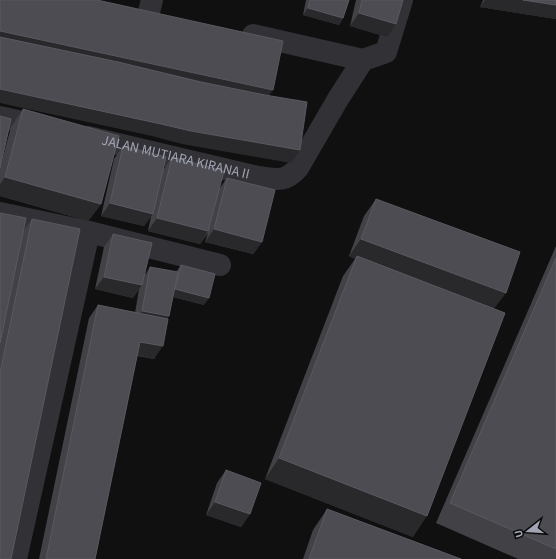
<svg xmlns="http://www.w3.org/2000/svg" width="556" height="559" font-family="'Source Sans 3',sans-serif">
	<rect width="100%" height="100%" fill="#101011"/>
	<g fill="none" stroke-linecap="round" stroke-linejoin="round">
		<g stroke="#313136" stroke-width="22">
			<path d="M149 12 152 0"/>
			<path d="M253 35 363 60"/>
			<path d="M363 60 386 52 402 0"/>
			<path d="M0 117 44 127"/>
			<path id="s1" d="M88 137 258 177C275 179 285 183 298 168L338 99 363 60"/>
			<path d="M0 213 89 232 220 265"/>
			<path d="M16 559 89 232"/>
		</g>
	</g>
	<g fill="#414146">
		<path d="M306 0H349L343 18 339 25 303 15Z"/>
		<path d="M356 0H403L387 37 350 26Z"/>
		<path d="M483 0H556V19L480 7Z"/>
		<path d="M23 109 101 204 88 221 0 196V168L11 127Z"/>
		<path d="M123 146 163 170 172 157 219 189 227 178 262 242 253 254 205 242 208 233 200 244 148 231 151 216 144 226 101 216 114 159Z"/>
		<path d="M376 199 494 309 413 537 265 479 343 276 355 259 349 256 364 216Z"/>
		<path d="M0 213 23 231 32 219 0 559Z"/>
		<path d="M113 234 145 275 150 267 176 272 181 265 204 305 173 297 169 316 167 319 154 359 137 356 95 559H39L89 318 98 305 135 313 139 289 133 298 95 289 104 247Z"/>
		<path d="M556 246V559H518L436 523Z"/>
		<path d="M226 470 250 514 241 527 206 515 217 483Z"/>
		<path d="M327 509 461 559H303L313 530Z"/>
	</g>
	<g fill="#29292c">
		<path d="M485 0H523L556 5V19L480 7Z"/>
		<path d="M308 8 343 18 339 25 303 15Z"/>
		<path d="M359 13 396 24 387 37 350 26Z"/>
		<path d="M0 31 273 90 264 103 0 45Z"/>
		<path d="M0 89 300 150 291 163 182 144 152 136 0 103Z"/>
		<path d="M5 177 101 204 88 221 0 196V184Z"/>
		<path d="M110 203 153 214 144 226 101 216Z"/>
		<path d="M157 218 208 231 200 244 148 231Z"/>
		<path d="M214 229 262 242 253 254 205 242Z"/>
		<path d="M361 239 506 293 493 310 357 256 355 259 349 256Z"/>
		<path d="M104 277 142 285 133 298 95 289Z"/>
		<path d="M175 289 209 298 204 305 170 296Z"/>
		<path d="M142 311 169 316 161 329 133 324Z"/>
		<path d="M140 342 163 346 154 359 131 354Z"/>
		<path d="M279 458 427 516 413 537 265 479Z"/>
		<path d="M215 502 250 514 241 527 206 515Z"/>
	</g>
	<g fill="#4c4c52" stroke="#595a61">
		<path d="M0 0H97L283 41 273 90 0 31Z"/>
		<path d="M310 0H349L343 18 308 8Z"/>
		<path d="M362 0H403L396 24 359 13Z"/>
		<path d="M523 0H556V5Z"/>
		<path d="M0 37 118 62 201 82 265 95 307 102 300 150 191 131 161 124 0 89Z"/>
		<path d="M23 109 119 136 101 204 5 177Z"/>
		<path d="M0 116 11 119 0 168Z"/>
		<path d="M123 146 166 157 153 214 110 203Z"/>
		<path d="M172 157 224 171 208 231 157 218Z"/>
		<path d="M227 178 275 190 262 242 214 229Z"/>
		<path d="M376 199 520 252 506 293 361 239Z"/>
		<path d="M0 213 26 218 0 343Z"/>
		<path d="M32 219 80 229 11 559H0V373Z"/>
		<path d="M113 234 152 243 142 285 104 277Z"/>
		<path d="M357 256 505 313 427 516 279 458Z"/>
		<path d="M556 258V549L450 503Z"/>
		<path d="M181 265 215 274 209 298 175 289Z"/>
		<path d="M150 267 178 272 169 316 142 311Z"/>
		<path d="M98 305 168 319 163 346 140 342 95 559H46Z"/>
		<path d="M226 470 261 483 250 514 215 502Z"/>
		<path d="M327 509 461 559H309Z"/>
	</g>
	<g text-anchor="middle" dominant-baseline="central" stroke-width="3.5" stroke-linejoin="round" paint-order="stroke">
		<g font-size="14" fill="#a1a4b2" stroke="#0b0b0c">
			<text stroke="none"><textPath href="#s1" startOffset="90">JALAN MUTIARA KIRANA II</textPath></text>
		</g>
	</g>
	<g transform="translate(528 531) rotate(253)" stroke="#0b0b0c" stroke-width="3" paint-order="stroke">
	<path d="M0-3L7 15L0 10L-7 15Z" fill="#a1a4b2"/>
	<text y="-6" font-size="11" font-weight="bold" text-anchor="middle" fill="#a1a4b2">U</text>
	</g>
</svg>
